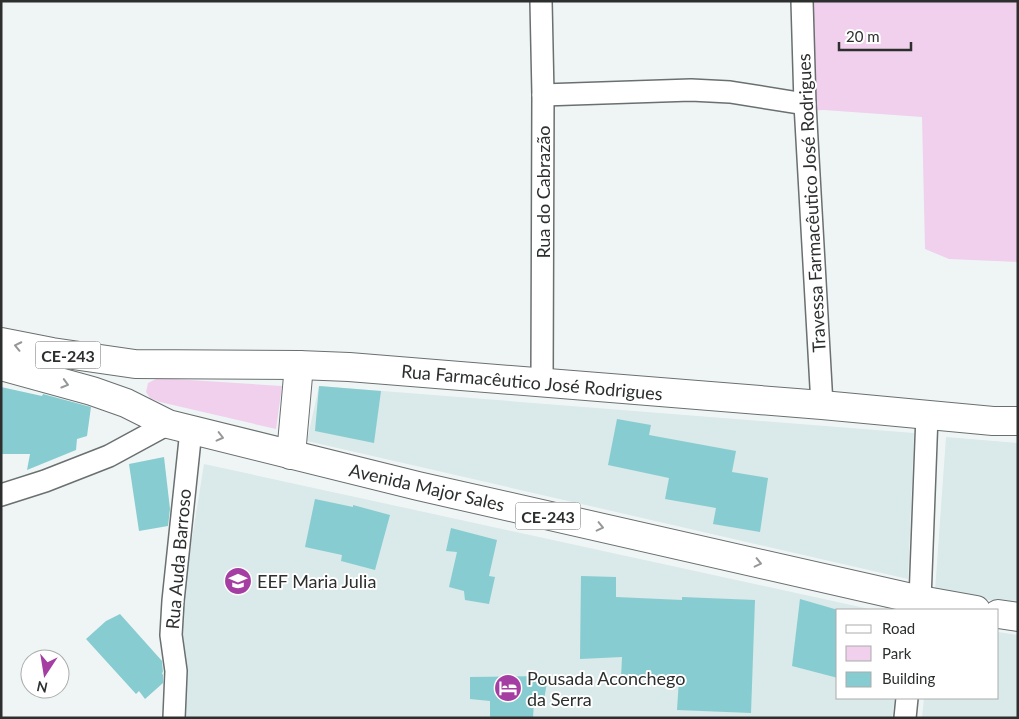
<svg xmlns="http://www.w3.org/2000/svg" width="1019" height="719" font-family="Lato,sans-serif">
	<rect width="100%" height="100%" fill="#eff5f5"/>
	<g fill="#dae9e9">
		<path d="M319 386 914 433 908 579 307 441Z"/>
		<path d="M946 437 1018 443V605L935 591Z"/>
		<path d="M204 464 874 610H838V698H895L892 718H178L175 644Z"/>
		<path d="M998 632 1018 635V718H922L924 698H998Z"/>
	</g>
	<g fill="#f0d0ed">
		<path d="M802 1H1018V262L949 259 925 249 922 117 824 110 805 111Z"/>
		<path d="M158 378 282 386 276 429 160 402 150 398 146 392 148 383Z"/>
	</g>
	<g fill="#87ccd0">
		<path d="M319 386 381 391 374 443 315 431Z"/>
		<path d="M1 387 42 396 43 394 91 407 87 436 77 439 76 450 27 470 30 454H1Z"/>
		<path d="M617 419 651 425 649 435 736 451 732 472 768 478 760 532 713 524 716 508 665 499 669 478 608 465Z"/>
		<path d="M164 457 170 509 168 526 139 531 129 464Z"/>
		<path d="M315 499 353 507V505L390 515 375 570 341 561 342 555 305 547Z"/>
		<path d="M451 528 497 540 489 576 495 577 489 604 465 600 464 591 449 587 457 552 446 551Z"/>
		<path d="M581 576 616 577V597L682 600V597L755 600 751 713 677 710 679 679 621 678 622 657 580 659Z"/>
		<path d="M800 599 838 610V678L792 666Z"/>
		<path d="M120 614 162 661 163 672 162 673 163 675V683L145 699 139 691 136 694 86 639 106 621Z"/>
		<path d="M548 676 544 700 534 701 533 718H490V701L470 699V677Z"/>
	</g>
	<g fill="none" stroke-linecap="round" stroke-linejoin="round">
		<g stroke="#6a6f6f" stroke-width="24">
			<g id="street">
				<path d="M541 1 543 95 542 382"/>
				<path d="M802 1 805 104 822 405"/>
				<path d="M543 95 691 90 730 92 805 104"/>
				<path d="M1 495 45 481 109 456 168 424"/>
				<path d="M918 610 920 600 927 415"/>
				<path d="M174 718 176 671 171 635 173 601 191 430"/>
				<path d="M905 718 907 698"/>
			</g>
		</g>
		<g stroke="#6a6f6f" stroke-width="30">
			<g id="primary">
				<path d="M1 342 52 352 135 364 299 365 349 367 822 405 993 421H1018"/>
				<path d="M1 366 92 391 126 403 168 424 418 486 920 600 976 610"/>
				<path d="M291 455 299 365"/>
				<path d="M998 614 1018 617"/>
			</g>
		</g>
		<use href="#street" stroke="#fff" stroke-width="21"/>
		<use href="#primary" stroke="#fff" stroke-width="28"/>
	</g>
	<defs><path id="oneway-chevron" d="M-2-3.5L2.5 0L-2 3.5" fill="none" stroke-width="1.6" stroke-linecap="round" stroke-linejoin="round" transform="scale(1.25)"/></defs>
	<g stroke="#969797">
		<use href="#oneway-chevron" transform="translate(18 346) rotate(-168)"/>
		<use href="#oneway-chevron" transform="translate(65 384) rotate(16)"/>
		<use href="#oneway-chevron" transform="translate(220 437) rotate(14)"/>
		<use href="#oneway-chevron" transform="translate(600 527) rotate(13)"/>
		<use href="#oneway-chevron" transform="translate(758 563) rotate(13)"/>
	</g>
	<defs>
		<g id="school-disc" transform="scale(1.4375)"><circle r="9.5" fill="#a53ea2" stroke="#fff"/><path d="M0-5L7-2L0 1L-7-2ZM-4 1L0 2.5L4 1V4Q0 6-4 4Z" fill="#fff"/></g>
		<g id="hotel-disc" transform="scale(1.4375)"><circle r="9.5" fill="#a53ea2" stroke="#fff"/><path d="M-6-4.5h1.5V1H6V5H4.5V3h-9V5H-6ZM-4 0a1.8 1.8 0 1 1 3.6 0ZM.5 0V-2.5h3Q6-2.5 6 0Z" fill="#fff"/></g>
	</defs>
	<g fill-rule="evenodd">
		<use href="#school-disc" x="238" y="581"/>
		<use href="#hotel-disc" x="508" y="688"/>
	</g>
	<g text-anchor="middle" dominant-baseline="central" stroke-width="4" stroke-linejoin="round" paint-order="stroke">
		<g fill="#fff" stroke="#6c6d6d" stroke-width="1">
			<rect x="35.5" y="341.5" width="65" height="27" rx="4"/>
			<rect x="515.5" y="502.5" width="65" height="27" rx="4"/>
		</g>
		<g font-size="16" font-weight="bold" fill="#2d2f2f">
			<text x="68" y="355">CE-243</text>
			<text x="548" y="516">CE-243</text>
		</g>
		<g font-size="18" fill="#2d2f2f" stroke="#fff">
			<text transform="translate(543 192) rotate(-90)">Rua do Cabrazão</text>
			<text transform="translate(811 203) rotate(-93)">Travessa Farmacêutico José Rodrigues</text>
			<text transform="translate(532 382) rotate(5)">Rua Farmacêutico José Rodrigues</text>
			<text transform="translate(427 487) rotate(13)">Avenida Major Sales</text>
			<text transform="translate(178 559) rotate(-85)">Rua Auda Barroso</text>
		</g>
		<g font-size="18" fill="#2d2f2f" stroke="#fff" text-anchor="start">
			<text x="257" y="581">EEF Maria Julia</text>
			<text x="527" y="678">Pousada Aconchego<tspan x="527" dy="21">da Serra</tspan></text>
		</g>
	</g>
	<rect width="1019" height="719" fill="none" stroke="#2d2f2f" stroke-width="5"/>
	<rect x="836" y="609" width="162" height="90" fill="#ffffff" stroke="#abacac"/>
	<rect x="846" y="625" width="25" height="8" fill="#ffffff" stroke="#abacac"/>
	<text x="882" y="634" font-size="15" fill="#2d2f2f">Road</text>
	<rect x="846" y="646" width="25" height="15" fill="#f0d0ed" stroke="#abacac"/>
	<text x="882" y="659" font-size="15" fill="#2d2f2f">Park</text>
	<rect x="846" y="672" width="25" height="15" fill="#87ccd0" stroke="#abacac"/>
	<text x="882" y="684" font-size="15" fill="#2d2f2f">Building</text>
	<g transform="translate(45 674) rotate(192)"><circle r="24" fill="#ffffff" stroke="#abacac"/>
	<path d="M0-4L9 19L0 12L-9 19Z" fill="#a53ea2"/>
	<text y="-8" font-size="14" font-weight="bold" text-anchor="middle" fill="#2d2f2f">N</text>
	</g>
	<path d="M839 42v8h72v-8" fill="none" stroke="#2d2f2f" stroke-width="2.5"/>
	<text x="846" y="42" font-size="15" fill="#2d2f2f" stroke="#ffffff" stroke-width="4" paint-order="stroke">20 m</text>
</svg>
